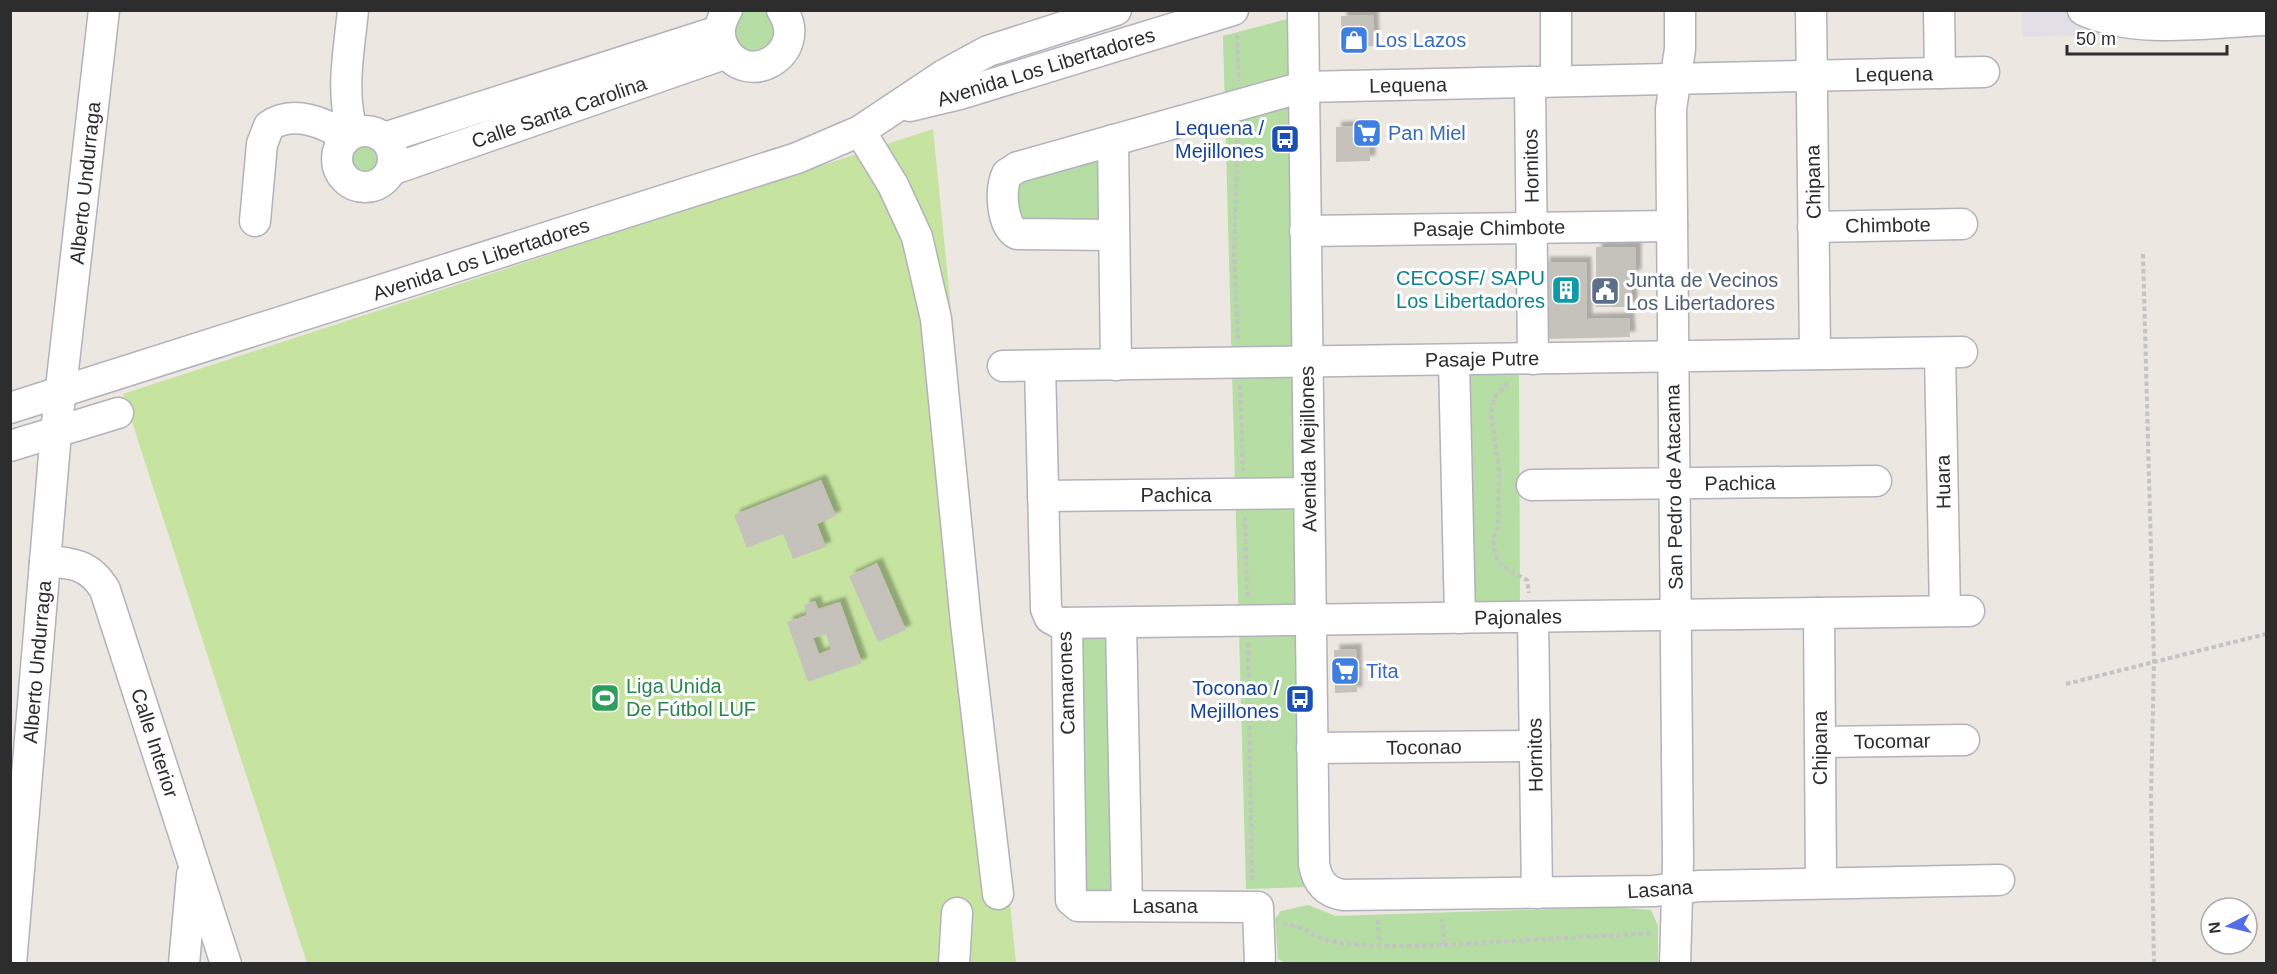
<svg xmlns="http://www.w3.org/2000/svg" width="2277" height="974" font-family="Arial,sans-serif">
	<defs>
		<filter id="shadow"><feDropShadow dx="5.5" dy="-5.5" stdDeviation="1.5" flood-color="#0004"/></filter>
	</defs>
	<rect width="100%" height="100%" fill="#ece7e1"/>
	<path fill="#e2e0e6" d="M2022 11H2266V31L2023 37Z"/>
	<g fill="#b6dda3">
		<path d="M736 11H774L783 30 754 60 726 29Z"/>
		<path d="M1291 18 1308 887 1246 889 1223 36Z"/>
		<circle cx="365" cy="160" r="19"/>
		<path d="M1101 157 1104 222 1017 226 1015 181Z"/>
		<path d="M1519 366 1520 607 1472 608 1462 374Z"/>
		<path d="M1078 629 1110 635 1114 896 1083 894Z"/>
		<path d="M1308 905 1336 916 1613 907 1651 910 1658 926V963L1288 964 1278 959 1275 919 1281 911Z"/>
	</g>
	<path fill="#c6e3a0" d="M933 129 1016 963H307L123 394Z"/>
	<g fill="#c5c2bc" fill-rule="evenodd" filter="url(#shadow)">
		<path d="M1373 15 1374 46 1342 47 1341 16Z"/>
		<path d="M1369 126 1370 161 1336 162V127Z"/>
		<path d="M1596 247H1636V275H1632V307H1596Z"/>
		<path d="M1544 262H1586L1587 319 1629 318 1630 337 1546 339Z"/>
		<path d="M821 480 836 516 817 524 826 547 793 559 783 534 747 548 734 515Z"/>
		<path d="M877 563 906 630 878 642 849 576Z"/>
		<path d="M815 601 818 609 840 602 862 663 808 682 787 622 807 615 804 605ZM826 634 831 649 819 654 813 638Z"/>
		<path d="M1356 649 1357 692 1335 693 1334 650Z"/>
	</g>
	<g fill="none" stroke-linecap="round" stroke-linejoin="round">
		<g stroke="#b1b2bb" stroke-width="33">
			<g id="minor">
				<path d="M353 10C349 51 340 94 353 133"/>
				<path d="M727 10C720 22 717 33 723 46 745 92 811 53 782 10"/>
				<path d="M1303 10 1314 864C1317 882 1326 892 1343 895L1653 891 1700 886 1999 880"/>
				<path d="M1556 10V81"/>
				<path d="M1811 10 1815 354"/>
				<path d="M1939 10 1940 73"/>
				<path d="M2083 10C2139 35 2207 22 2266 20"/>
				<path d="M1530 82 1533 359"/>
				<path d="M910 106 960 94 1233 10"/>
				<circle cx="365" cy="159" r="28"/>
				<path d="M860 131 893 185 917 237 936 319 966 623 998 894"/>
				<path d="M384 138 719 31"/>
				<path d="M1113 140 1116 365"/>
				<path d="M391 170 727 53"/>
				<path d="M255 221 262 144 269 126C293 109 326 123 346 137"/>
				<path d="M1813 227 1962 224"/>
				<path d="M1305 231 1672 226"/>
				<path d="M1114 235 1017 234C1001 225 1000 189 1007 174L1018 167 1303 87 1984 72"/>
				<path d="M1940 353 1945 611"/>
				<path d="M1454 360 1460 618"/>
				<path d="M1003 366 1962 352"/>
				<path d="M1040 366 1046 609 1050 618 1059 623 1969 611"/>
				<path d="M10 408 797 158 860 131 944 75 988 51 1116 10"/>
				<path d="M10 446 118 413"/>
				<path d="M1532 485 1876 481"/>
				<path d="M1043 496 1309 493"/>
				<path d="M45 561C72 563 90 564 105 590L226 964"/>
				<path d="M1819 613 1821 883"/>
				<path d="M1533 617 1537 893"/>
				<path d="M1067 623 1071 900 1078 906 1258 907 1260 964"/>
				<path d="M1121 623 1127 906"/>
				<path d="M1820 742 1964 740"/>
				<path d="M1312 748 1535 746"/>
				<path d="M11 964 56 432 104 10"/>
				<path d="M184 964 192 875"/>
				<path d="M954 964 957 913"/>
				<path d="M1675 964 1678 862 1671 109 1680 49V10"/>
			</g>
		</g>
		<g stroke="#c4c4c4" stroke-width="4" stroke-dasharray="4.5 3" stroke-linecap="butt">
			<path d="M1237 35 1239 81"/>
			<path d="M2143 254 2154 662 2151 797 2154 964"/>
			<path d="M1238 339 1234 252 1238 130"/>
			<path d="M1508 383 1494 398 1491 412 1499 469 1498 525 1493 543 1497 559 1502 566 1527 580 1529 593"/>
			<path d="M1240 385 1243 471"/>
			<path d="M1245 517 1247 597"/>
			<path d="M1248 643 1252 882"/>
			<path d="M2066 684 2266 634"/>
			<path d="M1378 920 1379 946"/>
			<path d="M1283 924C1307 926 1313 938 1331 941 1368 948 1406 946 1444 945L1442 919"/>
			<path d="M1444 945 1653 933"/>
		</g>
		<use href="#minor" stroke="#fff" stroke-width="30"/>
	</g>
	<defs>
		<g id="shop-square" transform="scale(1.5)"><rect x="-9" y="-9" width="18" height="18" rx="4" fill="#3f7fe0" stroke="#fff"/><path d="M-5-2.5h2.3a2.7 3.5 0 0 1 5.4 0H5L5.5 6h-11ZM-1.5-2.5h3a1.5 2.3 0 0 0-3 0Z" fill="#fff"/></g>
		<g id="supermarket-square" transform="scale(1.5)"><rect x="-9" y="-9" width="18" height="18" rx="4" fill="#3f7fe0" stroke="#fff"/><path d="M-6-5.5h2.5l.6 2H6L4.5 2H-2.5L-4.4-4H-6ZM-1.5 3.2a1.3 1.3 0 1 0 .1 0ZM3 3.2a1.3 1.3 0 1 0 .1 0Z" fill="#fff"/></g>
		<g id="bus-square" transform="scale(1.5)"><rect x="-9" y="-9" width="18" height="18" rx="4" fill="#1a4fb4" stroke="#fff"/><path d="M-5-6H5V4H4V6H2V4H-2V6H-4V4H-5ZM-3.5-4V0h7V-4ZM-3.5 1.2v1.5H-2V1.2ZM2 1.2v1.5H3.5V1.2Z" fill="#fff"/></g>
		<g id="building-square" transform="scale(1.5)"><rect x="-9" y="-9" width="18" height="18" rx="4" fill="#0f9aa8" stroke="#fff"/><path d="M-4-6H4V6H1V3H-1V6H-4ZM-2.5-4.3h1.7v1.8h-1.7ZM.8-4.3h1.7v1.8H.8ZM-2.5-1h1.7V.8h-1.7ZM.8-1h1.7V.8H.8Z" fill="#fff"/></g>
		<g id="civic-square" transform="scale(1.5)"><rect x="-9" y="-9" width="18" height="18" rx="4" fill="#5c6f8a" stroke="#fff"/><path d="M-.6-6.5H3V-4.5H.6V-3L4-1V1h2V6H-6V1h2V-1L-.6-3ZM-1.2 2.5V6h2.4V2.5Z" fill="#fff"/></g>
		<g id="stadium-square" transform="scale(1.5)"><rect x="-9" y="-9" width="18" height="18" rx="4" fill="#2e9e5b" stroke="#fff"/><path d="M0-5a6.5 5 0 1 0 0 10a6.5 5 0 1 0 0-10ZM-3.5-1.8h7v3.6h-7Z" fill="#fff"/></g>
	</defs>
	<g fill-rule="evenodd">
		<use href="#shop-square" x="1354" y="40"/>
		<use href="#supermarket-square" x="1367" y="133"/>
		<use href="#bus-square" x="1285" y="139"/>
		<use href="#building-square" x="1566" y="290"/>
		<use href="#civic-square" x="1605" y="291"/>
		<use href="#supermarket-square" x="1345" y="671"/>
		<use href="#stadium-square" x="605" y="698"/>
		<use href="#bus-square" x="1300" y="699"/>
	</g>
	<g text-anchor="middle" dominant-baseline="central" stroke-width="6" stroke-linejoin="round" paint-order="stroke">
		<g font-size="20" fill="#366cbe" stroke="#fff" text-anchor="start">
			<text x="1375" y="40">Los Lazos</text>
			<text x="1388" y="133">Pan Miel</text>
			<text x="1366" y="671">Tita</text>
		</g>
		<g font-size="20" fill="#2d2d2d" stroke="#fff">
			<text transform="translate(1046 67) rotate(-17)">Avenida Los Libertadores</text>
			<text transform="translate(1894 74) rotate(-1)">Lequena</text>
			<text transform="translate(1408 85) rotate(-1)">Lequena</text>
			<text transform="translate(559 112) rotate(-19)">Calle Santa Carolina</text>
			<text transform="translate(1531 166) rotate(-91)">Hornitos</text>
			<text transform="translate(1813 182) rotate(-91)">Chipana</text>
			<text transform="translate(85 183) rotate(-84)">Alberto Undurraga</text>
			<text transform="translate(1888 225) rotate(-1)">Chimbote</text>
			<text transform="translate(1489 228) rotate(-1)">Pasaje Chimbote</text>
			<text transform="translate(481 259) rotate(-18)">Avenida Los Libertadores</text>
			<text transform="translate(1482 359) rotate(-1)">Pasaje Putre</text>
			<text transform="translate(1308 449) rotate(-91)">Avenida Mejillones</text>
			<text transform="translate(1943 482) rotate(-91)">Huara</text>
			<text transform="translate(1740 483) rotate(-1)">Pachica</text>
			<text transform="translate(1674 487) rotate(-91)">San Pedro de Atacama</text>
			<text x="1176" y="495">Pachica</text>
			<text transform="translate(1518 617) rotate(-1)">Pajonales</text>
			<text transform="translate(37 662) rotate(-85)">Alberto Undurraga</text>
			<text transform="translate(1066 683) rotate(-92)">Camarones</text>
			<text transform="translate(1892 741) rotate(-1)">Tocomar</text>
			<text transform="translate(155 743) rotate(72)">Calle Interior</text>
			<text transform="translate(1424 747) rotate(-1)">Toconao</text>
			<text transform="translate(1820 748) rotate(-90)">Chipana</text>
			<text transform="translate(1535 755) rotate(-91)">Hornitos</text>
			<text transform="translate(1660 889) rotate(-4)">Lasana</text>
			<text x="1165" y="906">Lasana</text>
		</g>
		<g font-size="20" fill="#164399" stroke="#fff" text-anchor="end">
			<text x="1264" y="128">Lequena /<tspan x="1264" dy="23">Mejillones</tspan></text>
			<text x="1279" y="688">Toconao /<tspan x="1279" dy="23">Mejillones</tspan></text>
		</g>
		<g font-size="20" fill="#0d838f" stroke="#fff" text-anchor="end">
			<text x="1545" y="278">CECOSF/ SAPU<tspan x="1545" dy="23">Los Libertadores</tspan></text>
		</g>
		<g font-size="20" fill="#4e5e75" stroke="#fff" text-anchor="start">
			<text x="1626" y="280">Junta de Vecinos<tspan x="1626" dy="23">Los Libertadores</tspan></text>
		</g>
		<g font-size="20" fill="#27864d" stroke="#fff" text-anchor="start">
			<text x="626" y="686">Liga Unida<tspan x="626" dy="23">De Fútbol LUF</tspan></text>
		</g>
	</g>
	<rect width="2277" height="974" fill="none" stroke="#2d2d2d" stroke-width="24"/>
	<g transform="translate(2229 926) rotate(263)"><circle r="28" fill="#ffffff" stroke="#ababab" stroke-width="1.5"/>
	<path d="M0-4.5L10 22L0 15L-10 22Z" fill="#536de7"/>
	<text y="-9" font-size="16" font-weight="bold" text-anchor="middle" fill="#2d2d2d">N</text>
	</g>
	<path d="M2067 45v9h160v-9" fill="none" stroke="#2d2d2d" stroke-width="3"/>
	<text x="2076" y="45" font-size="18" fill="#2d2d2d" stroke="#ffffff" stroke-width="4.5" paint-order="stroke">50 m</text>
</svg>
